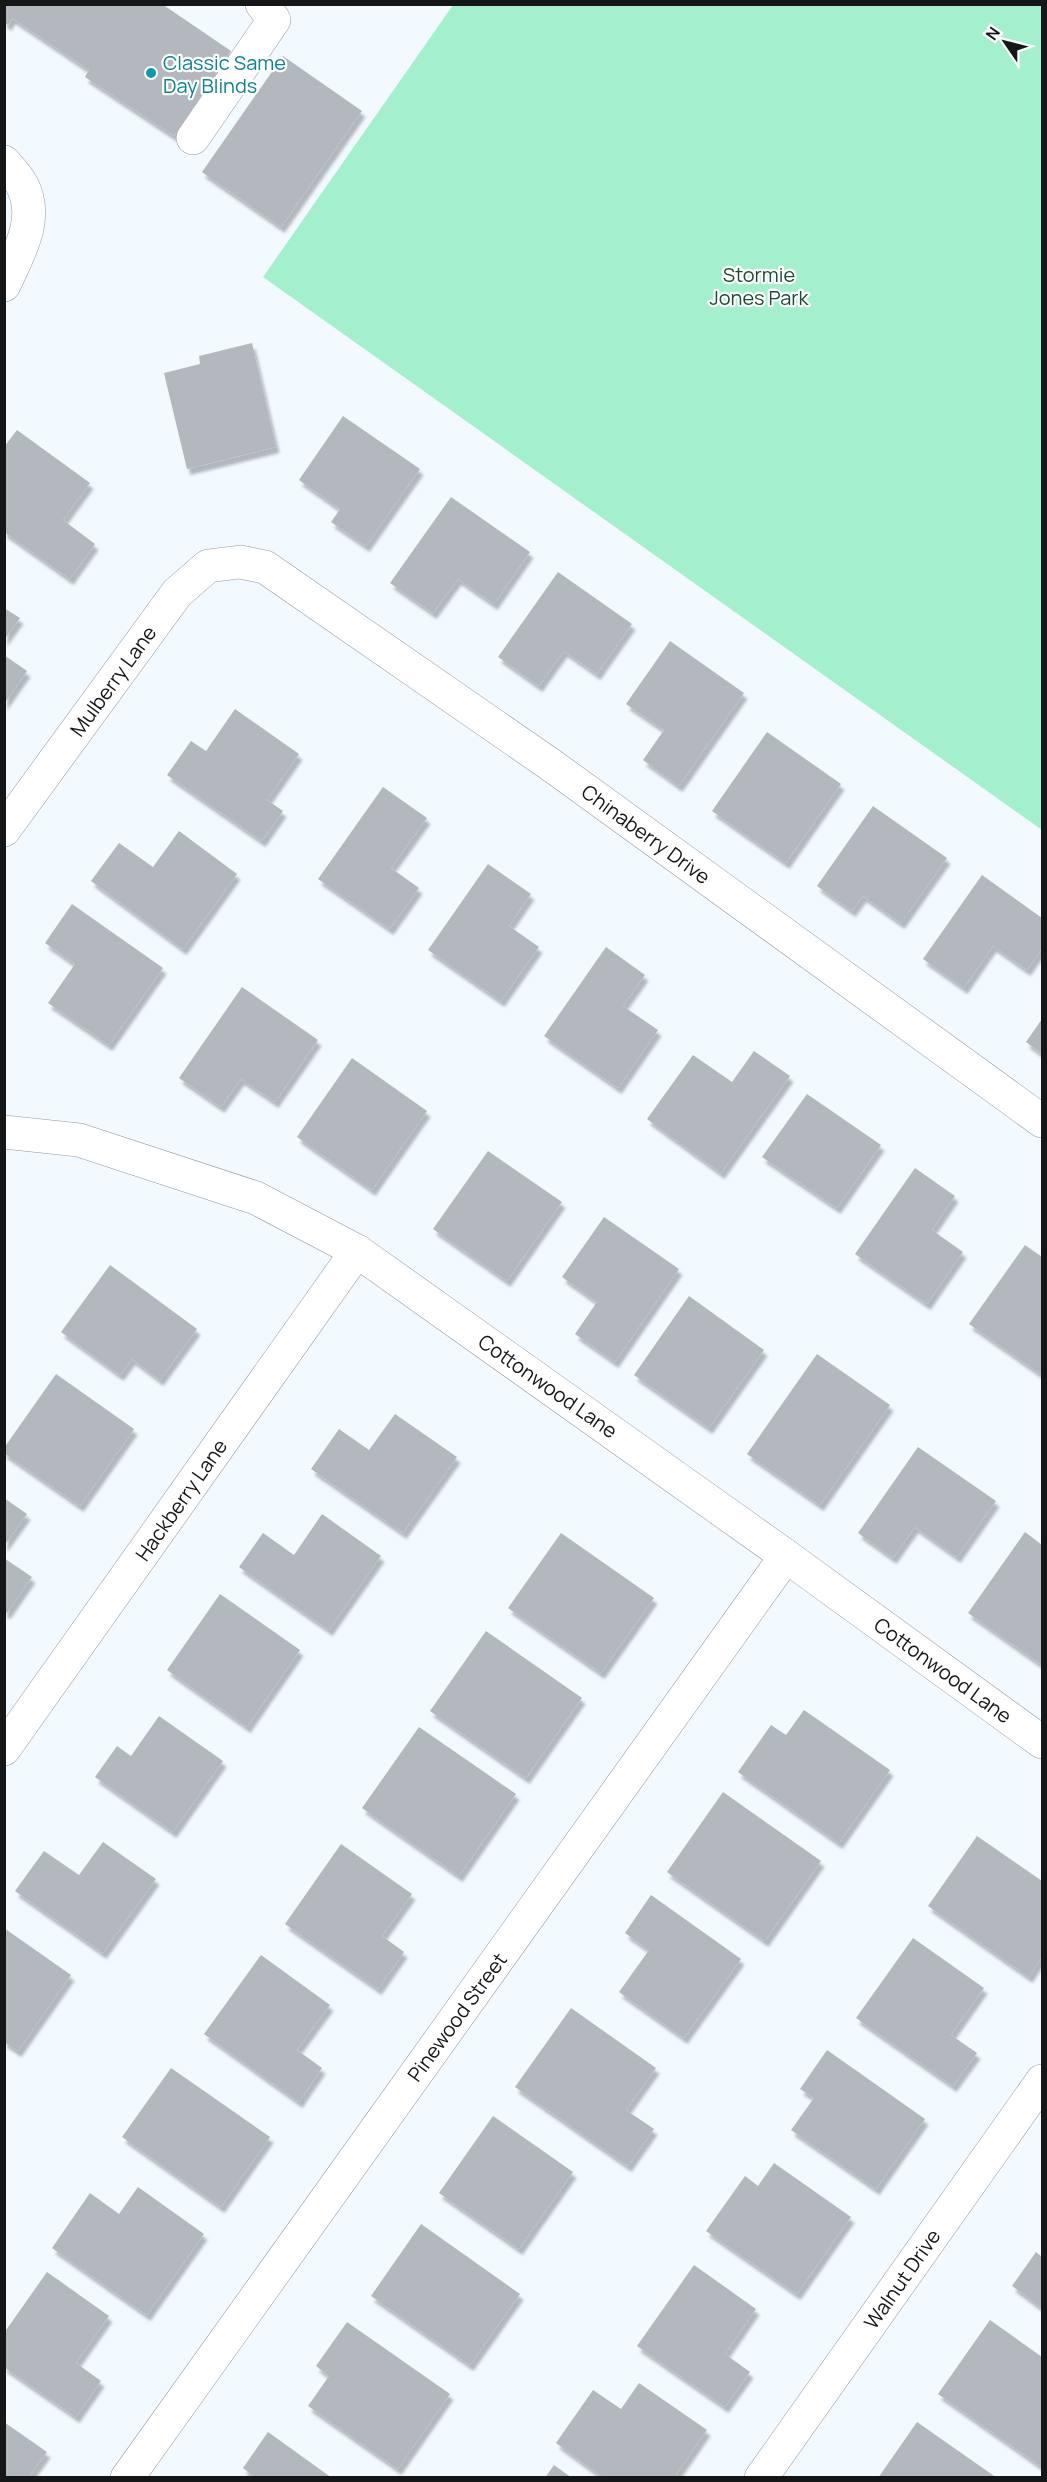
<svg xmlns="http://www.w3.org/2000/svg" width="1047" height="2482" font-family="Manrope,sans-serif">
	<defs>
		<filter id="shadow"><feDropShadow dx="3.5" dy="6" stdDeviation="1.5" flood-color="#0004"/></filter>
	</defs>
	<rect width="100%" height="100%" fill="#f2f9ff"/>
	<path fill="#a5f0cc" d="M453 5H1042V830L263 277Z"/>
	<g fill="#b2b8be" filter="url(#shadow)">
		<path d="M4 4H162L231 51 174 136 85 77 89 70 12 18 8 25 4 22Z"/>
		<path d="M283 56 362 111 281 227 202 172Z"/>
		<path d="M252 343 276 447 187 469 164 373 200 364 199 356Z"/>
		<path d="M343 416 420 469 366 546 331 522 340 509 299 480Z"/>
		<path d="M17 430 90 483 63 520 95 544 70 579 4 532V447Z"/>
		<path d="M451 497 530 552 494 604 458 579 433 613 390 583Z"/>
		<path d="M558 572 632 624 597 674 564 651 539 686 498 657Z"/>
		<path d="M4 608 20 618 4 640Z"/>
		<path d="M670 641 744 693 679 786 643 760 664 730 626 704Z"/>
		<path d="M4 655 27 671 4 704Z"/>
		<path d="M235 709 299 754 267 800 283 811 262 841 167 775 191 741 206 751Z"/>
		<path d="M767 732 841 784 786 863 712 811Z"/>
		<path d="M383 787 427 818 391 868 419 888 390 929 318 879Z"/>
		<path d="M873 806 947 858 901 923 863 896 852 911 817 886Z"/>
		<path d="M179 831 237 874 183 949 91 881 119 843 153 867Z"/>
		<path d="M488 864 531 894 509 926 539 947 501 1001 428 950Z"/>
		<path d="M982 875 1042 918V949L1027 970 993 946 964 988 923 959Z"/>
		<path d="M72 904 163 968 109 1045 48 1003 75 964 45 943Z"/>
		<path d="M606 947 645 975 623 1006 658 1030 618 1088 544 1036Z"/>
		<path d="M242 987 318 1040 275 1102 241 1079 221 1107 179 1078Z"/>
		<path d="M1042 1019V1054L1026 1042Z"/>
		<path d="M754 1051 790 1076 721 1173 647 1119 693 1055 732 1082Z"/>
		<path d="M352 1058 427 1111 372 1190 297 1137Z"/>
		<path d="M807 1094 881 1145 837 1208 762 1157Z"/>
		<path d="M488 1151 562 1202 507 1281 433 1229Z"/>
		<path d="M915 1168 955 1196 932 1230 963 1252 927 1304 855 1254Z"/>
		<path d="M604 1217 679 1269 615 1362 575 1334 597 1302 562 1277Z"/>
		<path d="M1025 1245 1042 1257V1375L969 1324Z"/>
		<path d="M110 1265 197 1329 160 1380 132 1359 120 1375 61 1332Z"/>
		<path d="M689 1296 764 1350 709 1428 634 1375Z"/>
		<path d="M817 1354 890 1405 820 1505 747 1454Z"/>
		<path d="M56 1374 134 1429 80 1506 4 1453V1448Z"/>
		<path d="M395 1414 457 1457 403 1533 311 1469 339 1429 369 1450Z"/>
		<path d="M918 1447 996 1501 957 1557 915 1527 893 1558 858 1533Z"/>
		<path d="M4 1498 27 1514 4 1546Z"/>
		<path d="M322 1514 381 1556 329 1630 239 1567 263 1533 294 1555Z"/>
		<path d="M1025 1532 1042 1545V1665L968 1613Z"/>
		<path d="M561 1533 654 1598 601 1673 508 1608Z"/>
		<path d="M4 1558 32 1577 7 1613 4 1612Z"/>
		<path d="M220 1594 300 1650 247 1727 167 1670Z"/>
		<path d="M486 1631 582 1698 526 1778 430 1711Z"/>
		<path d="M804 1710 890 1770 839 1843 738 1772 771 1725 786 1735Z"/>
		<path d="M159 1716 223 1761 173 1832 95 1777 117 1746 131 1756Z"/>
		<path d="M419 1727 516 1794 459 1876 362 1808Z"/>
		<path d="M723 1792 821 1861 765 1941 667 1872Z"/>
		<path d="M977 1836 1042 1881V1957L1029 1977 928 1906Z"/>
		<path d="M103 1842 156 1879 103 1953 15 1891 44 1851 79 1875Z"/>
		<path d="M341 1844 412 1894 382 1936 404 1952 378 1989 285 1924Z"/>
		<path d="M651 1895 741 1959 684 2038 619 1992 649 1950 625 1933Z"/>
		<path d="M4 1928 71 1975 18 2051 4 2042Z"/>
		<path d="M913 1938 984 1988 951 2035 977 2053 953 2086 856 2018Z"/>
		<path d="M261 1955 330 2005 297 2050 322 2068 299 2102 204 2034Z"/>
		<path d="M571 2008 656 2068 626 2110 654 2129 628 2166 515 2087Z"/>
		<path d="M827 2050 925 2119 876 2189 791 2130 814 2098 800 2089Z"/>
		<path d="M171 2068 270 2137 221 2207 122 2137Z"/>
		<path d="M493 2116 573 2172 519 2249 439 2193Z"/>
		<path d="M774 2163 851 2217 797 2294 706 2231 745 2176 758 2186Z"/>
		<path d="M138 2187 204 2234 147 2315 52 2248 90 2193 119 2214Z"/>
		<path d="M421 2224 520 2294 470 2365 371 2296Z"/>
		<path d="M1036 2252 1042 2257V2308L1012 2286Z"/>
		<path d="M694 2265 756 2309 725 2354 750 2372 725 2407 637 2346Z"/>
		<path d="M47 2272 109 2316 76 2363 101 2381 76 2417 4 2367V2333Z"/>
		<path d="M990 2320 1042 2357V2467L938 2394Z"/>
		<path d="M347 2322 450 2394 398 2469 308 2406 329 2376 316 2366Z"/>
		<path d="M639 2383 707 2430 674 2478H604L556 2443 593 2390 621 2409Z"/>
		<path d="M4 2422 47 2452 28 2478H4Z"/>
		<path d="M917 2422 997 2478H878Z"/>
		<path d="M268 2432 332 2478H256L243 2468Z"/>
		<path d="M554 2465 572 2478H545Z"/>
	</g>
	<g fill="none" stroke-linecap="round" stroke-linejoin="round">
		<g stroke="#92999e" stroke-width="34">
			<g id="minor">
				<path d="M193 138 274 20 262 4"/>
				<path d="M4 162C10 169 18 177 22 185 40 219 18 254 4 285"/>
				<path d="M4 830 177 593 208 566 240 562 265 567 551 765 1042 1121"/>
				<path d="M4 1132 79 1140 256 1198 357 1251 786 1556 1042 1742"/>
				<path d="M4 1749 357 1251"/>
				<path d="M127 2478 786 1556"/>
				<path d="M761 2478 1042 2081"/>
			</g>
		</g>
		<use href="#minor" stroke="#fff" stroke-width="33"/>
	</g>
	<circle fill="#0f9aa8" stroke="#fff" stroke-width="2" cx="151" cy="73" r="6"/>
	<g text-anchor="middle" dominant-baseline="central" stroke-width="4.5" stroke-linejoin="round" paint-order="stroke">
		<g font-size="20" fill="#0d838f" stroke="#fff" text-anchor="start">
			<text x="163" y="62">Classic Same<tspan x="163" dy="23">Day Blinds</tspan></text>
		</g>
		<g font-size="20" fill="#1d4b37" stroke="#fff">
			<text x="759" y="274">Stormie<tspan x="759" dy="23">Jones Park</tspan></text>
		</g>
		<g font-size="20" fill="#141618" stroke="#fff">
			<text transform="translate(113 681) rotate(-54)">Mulberry Lane</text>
			<text transform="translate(646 834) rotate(36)">Chinaberry Drive</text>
			<text transform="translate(548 1386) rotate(35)">Cottonwood Lane</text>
			<text transform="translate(181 1500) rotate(-55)">Hackberry Lane</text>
			<text transform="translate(943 1670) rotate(36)">Cottonwood Lane</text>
			<text transform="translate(457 2017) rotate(-54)">Pinewood Street</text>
			<text transform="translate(902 2279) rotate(-55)">Walnut Drive</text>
		</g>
	</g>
	<rect width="1047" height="2482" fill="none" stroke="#141618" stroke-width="12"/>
	<g transform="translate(1005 42) rotate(305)" stroke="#ffffff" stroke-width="4.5" paint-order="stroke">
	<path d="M0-4.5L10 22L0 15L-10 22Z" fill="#141618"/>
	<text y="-9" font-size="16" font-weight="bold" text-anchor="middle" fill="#141618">N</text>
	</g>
</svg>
